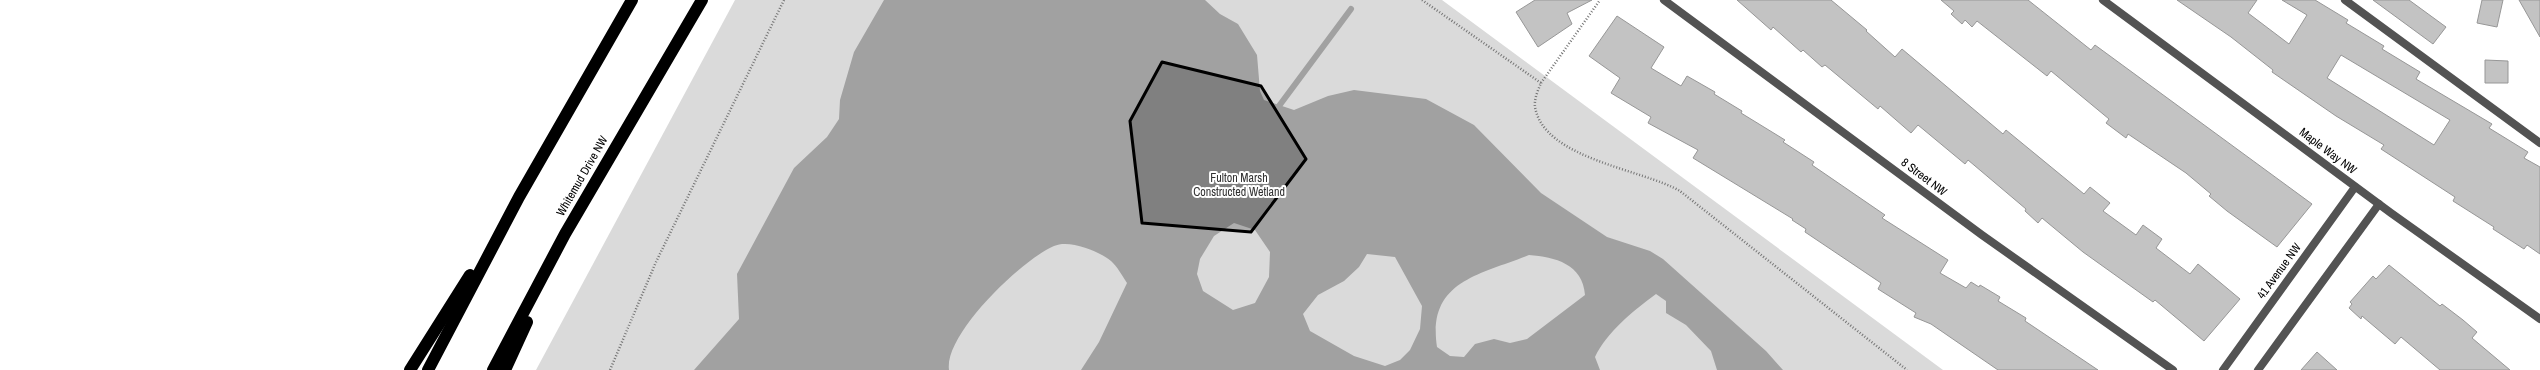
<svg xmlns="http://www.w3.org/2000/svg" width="2540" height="370" font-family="'Archivo Narrow',sans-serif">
	<rect width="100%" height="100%" fill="#fff"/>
	<path fill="#dadada" d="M735 0H1442L1943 370H536Z"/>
	<path fill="#a1a1a1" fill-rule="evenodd" d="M884 0H1205L1220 14 1238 24 1257 55 1260 91 1264 100 1294 110 1328 96 1354 90 1426 99 1474 125 1541 193 1607 237 1650 251 1663 259 1766 351 1783 370H1717L1711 351 1686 325 1666 313V301L1656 294C1633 311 1607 332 1595 357L1600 370H1081L1099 342 1127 283C1123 277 1117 266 1111 261 1099 251 1069 239 1054 246 1023 259 944 334 949 370H694L739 319 737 274 794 168 827 137 839 119 840 100 854 52ZM1234 223 1255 230 1270 252 1269 277 1255 303 1233 310 1203 291 1197 274 1200 259 1214 236ZM1367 254 1395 257 1422 306 1420 329 1410 350 1400 360 1385 366 1354 356 1310 331 1303 314 1318 295 1344 281 1359 267ZM1529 255C1555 257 1583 264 1585 295L1527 339 1510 343 1494 339 1475 344 1464 357 1450 356 1437 347C1427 281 1479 275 1529 255Z"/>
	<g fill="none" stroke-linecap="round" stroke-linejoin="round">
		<path stroke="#a1a1a1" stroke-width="6" d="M1279 106 1351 9"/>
	</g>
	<g fill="#c3c3c3" stroke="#979797" fill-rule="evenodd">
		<path d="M1535 0H1592L1567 13 1572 24 1538 47 1516 12Z"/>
		<path d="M1737 0H1831L1867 30 1866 31 1895 57 1902 49 2003 134 2006 130 2084 194 2090 187 2110 203 2103 211 2136 235 2143 225 2162 239 2156 248 2190 274 2198 264 2240 299 2204 341 2155 300 2153 302 2083 252 2042 218 2038 223 2025 211 2026 209 1968 160 1965 164 1918 125 1911 133 1880 106 1878 109 1825 65 1822 67 1803 50 1801 52 1773 27 1771 30Z"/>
		<path d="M1941 0H2028L2091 50 2095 45 2312 204 2277 247 2227 211 2209 196 2211 194 2186 173 2128 134 2126 138 2106 123 2109 119 2051 71 2047 76 1977 21 1972 27 1965 20 1962 24 1951 14 1954 11Z"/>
		<path d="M2177 0H2257L2248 13 2289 44 2307 15 2282 0H2315L2348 20 2346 23 2384 46 2382 49 2420 72 2416 79 2492 124 2489 128 2528 152 2524 158 2540 167V254L2527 245 2524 249 2493 229 2494 227 2453 201 2455 197 2381 149 2384 145 2336 116 2272 72 2273 70 2231 37ZM2341 55 2450 120 2434 145 2327 78Z"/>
		<path d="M2373 0H2409L2446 27 2433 44Z"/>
		<path d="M2482 0H2503L2497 27 2477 23Z"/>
		<path d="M2519 0H2540V37Z"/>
		<path d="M1617 16 1664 47 1651 68 1681 86 1687 76 1715 92 1714 94 1742 111 1741 113 1785 140 1783 142 1814 162 1812 165 1885 215 1882 218 1948 260 1940 273 1966 288 1971 282 1979 287 1980 285 2000 297 1998 301 2026 318 2025 321 2098 370H1998L1931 324 1914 317 1916 313 1878 289 1881 283 1805 232 1806 229 1792 220 1793 219 1693 158 1698 150 1648 123 1651 117 1611 93 1620 78 1589 56Z"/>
		<path d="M2485 60 2508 61V83H2485Z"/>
		<path d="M2389 265 2440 306 2442 304 2463 320 2477 332 2472 338 2510 370H2440L2401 337 2395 344 2362 316 2361 319 2349 308 2352 304 2350 302 2373 276 2376 279Z"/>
		<path d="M2317 352 2337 370H2301Z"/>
	</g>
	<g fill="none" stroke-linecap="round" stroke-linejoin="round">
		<g stroke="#757575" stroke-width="2.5" stroke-dasharray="1 2" stroke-linecap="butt">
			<path d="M1422 0 1541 83C1538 90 1534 99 1535 107 1544 159 1642 169 1680 191L1907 370"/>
			<path d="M1541 83 1600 0"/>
			<path d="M610 370 656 262 784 0"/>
		</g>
		<path stroke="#535353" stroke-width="8" d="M2345 0 2540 143"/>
		<g stroke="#535353" stroke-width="8">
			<path d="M1664 0 1982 235 2173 370"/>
			<path d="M2103 0 2391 213 2540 319"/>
			<path d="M2223 370 2355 187"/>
			<path d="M2258 370 2379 204"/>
		</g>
		<g stroke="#000" stroke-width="12">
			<path d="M410 370 470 275"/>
			<path d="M428 370 519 197 632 0"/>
			<path d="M493 370 565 234 702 0"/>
			<path d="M505 370 527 322"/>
		</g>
	</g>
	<path fill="#000" fill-opacity="0.2" stroke="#000" stroke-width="3" stroke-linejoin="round" d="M1162 62 1261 86 1306 159 1251 232 1142 223 1130 121Z"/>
	<g text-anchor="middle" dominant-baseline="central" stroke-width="4" stroke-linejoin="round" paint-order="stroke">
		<g font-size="12" fill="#000" stroke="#fff">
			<text transform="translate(2328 151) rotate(37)">Maple Way NW</text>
			<text transform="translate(582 176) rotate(-60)">Whitemud Drive NW</text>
			<text transform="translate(1924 177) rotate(37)">8 Street NW</text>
			<text transform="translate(2279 271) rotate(-54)">41 Avenue NW</text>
		</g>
		<g font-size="12" fill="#313131" stroke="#fff">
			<text x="1239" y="178">Fulton Marsh<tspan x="1239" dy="14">Constructed Wetland</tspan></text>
		</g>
	</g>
</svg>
